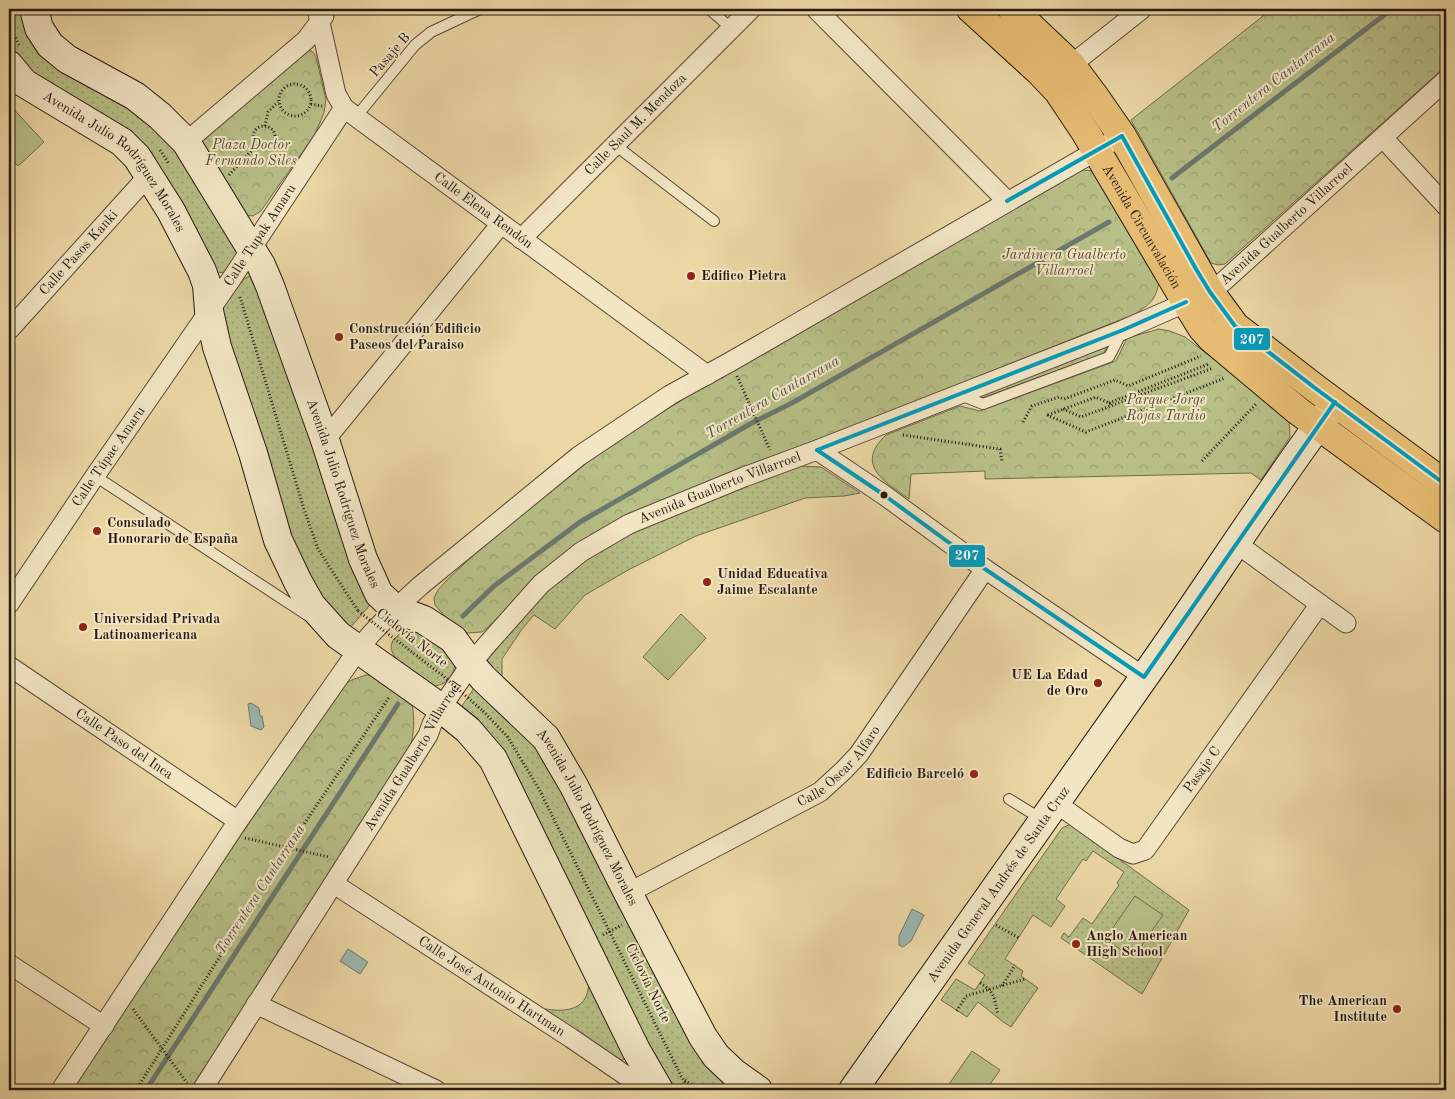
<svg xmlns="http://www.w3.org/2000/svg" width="1455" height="1099" font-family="'Old Standard TT',serif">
	<defs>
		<pattern id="grass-dots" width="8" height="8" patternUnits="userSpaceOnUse" patternTransform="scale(1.25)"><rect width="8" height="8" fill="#b7be86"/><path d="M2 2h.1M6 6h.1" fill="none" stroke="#9da373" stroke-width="1.8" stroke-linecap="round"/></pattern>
		<pattern id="park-crowns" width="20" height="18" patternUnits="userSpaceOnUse" patternTransform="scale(1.25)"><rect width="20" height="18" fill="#b7be86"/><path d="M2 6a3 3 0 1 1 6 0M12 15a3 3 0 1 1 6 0" fill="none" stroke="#9da373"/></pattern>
	</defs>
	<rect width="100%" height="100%" fill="#ebd7a4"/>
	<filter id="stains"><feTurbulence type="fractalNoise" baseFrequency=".004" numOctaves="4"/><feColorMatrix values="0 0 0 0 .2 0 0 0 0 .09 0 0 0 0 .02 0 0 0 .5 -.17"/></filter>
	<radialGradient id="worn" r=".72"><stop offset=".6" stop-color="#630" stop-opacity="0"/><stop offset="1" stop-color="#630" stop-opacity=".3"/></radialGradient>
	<g fill="url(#grass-dots)" stroke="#6e6c4c">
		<path d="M9 9H28L163 127 238 246 237 255 223 273 217 272 159 178 15 62 9 46Z"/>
		<path d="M251 275 259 280 370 605 349 629 333 620 299 565 224 336 222 307 244 279Z"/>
		<path d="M1108 344 1104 353 982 398 975 396Z"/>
		<path d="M799 466 821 467 860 493 844 496 805 498 696 536 630 569 585 595 555 629 534 615 522 629 502 659V676L486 662C498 647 510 633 522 618 529 610 534 601 542 594 613 529 710 500 799 466Z"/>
		<path d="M406 631 428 634 455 660C455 676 447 686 431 686 415 675 367 648 406 631Z"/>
		<path d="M478 682 528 731 740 1090H669L460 709Z"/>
		<path d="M1071 824 1189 910 1142 994 1139 992 1061 938 1064 933 1069 937 1083 918 1092 924 1119 885 1117 883 1124 872 1093 851 1086 861 1083 859 1056 899 1065 906 1051 927 1033 915 1005 959 1023 971 1021 976 1038 988 1011 1027C999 1020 989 1010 978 1002L967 1017 941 1000 956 979 975 990 985 975 968 963 1062 828Z"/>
		<path d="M588 974 627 1058 623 1060 616 1059 541 1008C558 1012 584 1013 588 990 589 985 588 979 588 974Z"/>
	</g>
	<g fill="url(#park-crowns)" stroke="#6e6c4c">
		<path d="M1272 9H1446V66L1225 264 1218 265 1211 263 1131 120Z"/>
		<path d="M307 50C314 51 315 54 317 61L326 100 324 113 315 134 261 211 253 216 243 215 200 141Z"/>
		<path d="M1084 170 1093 171 1101 175 1159 281C1156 300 1150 304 1135 314L641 511 524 590 493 623 482 632 467 633 458 629 448 620 435 605 434 598 438 590 446 581 482 547 541 497 612 444 717 378 1076 171Z"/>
		<path d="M1159 329 1170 331 1185 337 1281 411 1289 420 1290 437 1261 480 1251 473 985 479V471L911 474 909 499C885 482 854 465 886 435L960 406 980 411 1116 361 1127 338Z"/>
		<path d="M366 675 379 676 412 703C415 720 414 733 410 749L191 1090H71L241 835 344 684 354 679Z"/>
	</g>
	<g fill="#b7be86" stroke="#6e6c4c">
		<path d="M9 104 44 142 18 166 9 157Z"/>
		<path d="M681 614 706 638 668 680 643 657Z"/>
		<path d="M1135 896 1163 915 1133 958 1105 939Z"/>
		<path d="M972 1051 1000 1070 986 1090H945Z"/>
	</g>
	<g fill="#9bb7af" stroke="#6c7870">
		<path d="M251 703 259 708 260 716H262L264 727 261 730 251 726 248 704Z"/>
		<path d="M912 909 924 915 911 941 903 947 899 945V936Z"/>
		<path d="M348 949 368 962 360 974 340 961Z"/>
	</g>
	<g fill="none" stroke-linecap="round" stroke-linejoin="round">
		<g stroke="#6c7870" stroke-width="5">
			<path d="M1172 178 1392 9"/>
			<path d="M463 616 494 586 580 522 750 424 792 403 1109 222"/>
			<path d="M146 1090 398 704"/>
		</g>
		<g stroke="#574836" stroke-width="12">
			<g id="lane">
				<path d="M709 9 731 28"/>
				<path d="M356 117 415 45 431 32 480 9"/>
				<path d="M615 145 714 221"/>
				<path d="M960 395 983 404 1109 357 1122 332"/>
				<path d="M95 476 307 615"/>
				<path d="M1009 799 1043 820"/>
			</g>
		</g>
		<g stroke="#574836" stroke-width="21">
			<g id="street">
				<path id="s1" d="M317 9 336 94 344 108 707 375"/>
				<path d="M816 9 1007 201"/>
				<path d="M1071 65 1142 9"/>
				<path d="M1383 138 1446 206"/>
				<path d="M186 142 306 40 324 16"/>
				<path id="s2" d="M521 239 751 9"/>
				<path id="s3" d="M9 330 148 176"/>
				<path d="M325 440 501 224"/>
				<path d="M817 450 884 495 985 569 1144 677"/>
				<path d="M1236 543 1346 623"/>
				<path id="s4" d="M9 604 95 476 232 278 344 108"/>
				<path id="s5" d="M9 666 238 821"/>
				<path id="s6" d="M1056 803 1119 848 1133 854 1145 850 1320 604"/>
				<path id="s7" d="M334 884 571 1038 647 1090"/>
				<path id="s8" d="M628 893 820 792 844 770 859 754 985 569"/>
				<path d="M9 964 104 1026"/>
				<path d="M256 1004 436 1090"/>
				<path d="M61 1090 238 821 358 650 371 634 395 609 420 586 579 456 670 395 730 362 1122 136"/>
				<path id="s9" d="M202 1090 428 735 432 724 441 708 471 664 484 648 541 584 581 552 629 524 744 477 817 450 1123 330 1210 292 1224 281 1446 80"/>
			</g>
		</g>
		<g stroke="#261911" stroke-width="30">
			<g id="secondary">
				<path id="s10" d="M34 9 39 28 50 45 67 59 135 96 160 116 186 142 261 265 270 286 325 440 363 559 379 594 395 609 424 620 453 639 471 664 483 678 546 738 574 786 628 893 703 1037 716 1056 734 1073 758 1090"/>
				<path id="s11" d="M9 65 24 83 122 142 137 157 171 211 202 271 207 285 209 311 217 347 253 453 278 540 298 582 311 605 338 635 441 708 468 730 493 759 636 1050 659 1090"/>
				<path id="s12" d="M853 1090C951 953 1048 815 1145 676 1208 587 1266 495 1331 408"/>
			</g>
		</g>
		<g stroke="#261911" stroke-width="30">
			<g id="highway">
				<path id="s13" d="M971 9 1040 72 1058 91 1086 133 1186 302 1202 328 1211 338 1298 411 1446 519"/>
				<path d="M1012 9 1071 65 1095 97 1122 136 1210 292 1235 326 1315 388 1446 485"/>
			</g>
		</g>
		<g stroke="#261911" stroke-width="3" stroke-dasharray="1 2.5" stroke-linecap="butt">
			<path d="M9 18 13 33 19 45"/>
			<circle cx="295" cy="100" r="16"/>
			<path d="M311 104 322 106"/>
			<circle cx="264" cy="137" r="11"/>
			<path d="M265 126 268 112 278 102"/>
			<path d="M160 150 169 164"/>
			<path d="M229 175 256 146"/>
			<path d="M240 297 304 509 318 549 358 611"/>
			<path d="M737 376 770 450"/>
			<path d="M1109 403 1209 364"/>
			<path d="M1063 409 1081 417 1213 368"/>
			<path d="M1047 415 1086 432 1225 378"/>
			<path d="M1048 415 1096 397 1111 404"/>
			<path d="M1023 422 1032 406 1059 397 1064 399 1115 380 1128 386 1201 356"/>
			<path d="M903 435 1000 449 1002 462"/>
			<path d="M1202 461 1257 403"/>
			<path d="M483 711 507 736 539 789 681 1076 690 1090"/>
			<path d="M245 838 329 857"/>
			<path d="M996 925 1019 938"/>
			<path d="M603 935 622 925"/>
			<path d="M980 983C996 993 994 998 998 1015"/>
			<path d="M1002 986 1015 965"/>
			<path d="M133 1009 187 1083"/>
			<path d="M957 1011 966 996 1025 979"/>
			<path d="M685 1080 697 1090"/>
			<path d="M136 1090 288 848 390 696"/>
		</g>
		<use href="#lane" stroke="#f2e5c4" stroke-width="10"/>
		<use href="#street" stroke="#f2e5c4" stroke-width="19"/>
		<use href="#secondary" stroke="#f2e5c4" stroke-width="28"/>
		<use href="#highway" stroke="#e6bc72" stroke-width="28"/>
		<path stroke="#261911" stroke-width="3" stroke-dasharray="1 2.5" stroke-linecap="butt" d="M358 611 442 675 483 711"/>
		<g stroke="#f2e5c4" stroke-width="8">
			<g id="bus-1">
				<path d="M1122 136 1196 269 1210 292 1235 326 1315 388 1446 485"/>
				<path d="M1007 201 1122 136"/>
				<path d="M817 450 884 495 985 569 1144 677 1335 402"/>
				<path d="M817 450 1123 330 1186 302"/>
			</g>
		</g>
		<use href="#bus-1" stroke="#049bbb" stroke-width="4"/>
	</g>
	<g fill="#8f2418" stroke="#f2e5c4" stroke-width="2">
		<circle cx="691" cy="276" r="5"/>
		<circle cx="339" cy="337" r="5"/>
		<circle cx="97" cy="531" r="5"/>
		<circle cx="707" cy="582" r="5"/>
		<circle cx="83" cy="627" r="5"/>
		<circle cx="1098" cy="683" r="5"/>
		<circle cx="974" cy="774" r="5"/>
		<circle cx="1076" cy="944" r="5"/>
		<circle cx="1397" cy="1009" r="5"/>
	</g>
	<circle fill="#261911" stroke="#f2e5c4" stroke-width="2" cx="884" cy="495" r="4.5"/>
	<g text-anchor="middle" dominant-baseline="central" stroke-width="4" stroke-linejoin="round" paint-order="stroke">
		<g font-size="14" fill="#261911" stroke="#f2e5c4">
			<text transform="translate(390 55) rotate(-49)">Pasaje B</text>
			<text stroke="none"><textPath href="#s2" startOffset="162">Calle Saul M. Mendoza</textPath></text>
			<text stroke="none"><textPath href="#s11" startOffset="146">Avenida Julio Rodríguez Morales</textPath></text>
			<text stroke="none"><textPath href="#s1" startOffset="276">Calle Elena Rendón</textPath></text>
			<text stroke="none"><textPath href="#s9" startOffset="1445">Avenida Gualberto Villarroel</textPath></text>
			<text stroke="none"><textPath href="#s13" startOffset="279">Avenida Circunvalación</textPath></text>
			<text stroke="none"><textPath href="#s4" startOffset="446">Calle Tupak Amaru</textPath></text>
			<text stroke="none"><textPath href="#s3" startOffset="104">Calle Pasos Kanki</textPath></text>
			<text stroke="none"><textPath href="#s4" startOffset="178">Calle Túpac Amaru</textPath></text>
			<text stroke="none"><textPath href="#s9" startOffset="815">Avenida Gualberto Villarroel</textPath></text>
			<text stroke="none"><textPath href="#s10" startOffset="595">Avenida Julio Rodríguez Morales</textPath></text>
			<text transform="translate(412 638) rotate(38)">Ciclovía Norte</text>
			<text stroke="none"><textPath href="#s5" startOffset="139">Calle Paso del Inca</textPath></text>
			<text stroke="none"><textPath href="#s9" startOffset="395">Avenida Gualberto Villarroel</textPath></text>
			<text stroke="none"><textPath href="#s8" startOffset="248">Calle Oscar Alfaro</textPath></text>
			<text stroke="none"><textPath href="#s6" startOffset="204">Pasaje C</textPath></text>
			<text stroke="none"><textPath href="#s10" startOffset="1015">Avenida Julio Rodríguez Morales</textPath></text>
			<text stroke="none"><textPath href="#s12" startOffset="252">Avenida General Andrés de Santa Cruz</textPath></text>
			<text transform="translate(648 983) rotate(64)">Ciclovía Norte</text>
			<text stroke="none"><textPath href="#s7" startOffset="188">Calle José Antonio Hartman</textPath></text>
		</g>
		<g font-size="14" font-style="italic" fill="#524b34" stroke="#f2e5c4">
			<text x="251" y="145">Plaza Doctor<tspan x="251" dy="16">Fernando Siles</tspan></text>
			<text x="1064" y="255">Jardinera Gualberto<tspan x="1064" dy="16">Villarroel</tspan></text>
			<text x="1166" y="400">Parque Jorge<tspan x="1166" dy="16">Rojas Tardio</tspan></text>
		</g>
		<g font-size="14" font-weight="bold" fill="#261911" stroke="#f2e5c4" text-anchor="start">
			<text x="701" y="276">Edifico Pietra</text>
			<text x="349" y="329">Construcción Edificio<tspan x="349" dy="16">Paseos del Paraiso</tspan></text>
			<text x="107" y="523">Consulado<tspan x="107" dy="16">Honorario de España</tspan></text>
			<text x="717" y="574">Unidad Educativa<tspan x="717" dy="16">Jaime Escalante</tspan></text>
			<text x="93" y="619">Universidad Privada<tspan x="93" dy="16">Latinoamericana</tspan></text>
			<text x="1088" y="675" text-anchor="end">UE La Edad<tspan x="1088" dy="16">de Oro</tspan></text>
			<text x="964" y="774" text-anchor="end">Edificio Barceló</text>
			<text x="1086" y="936">Anglo American<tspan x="1086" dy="16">High School</tspan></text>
			<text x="1387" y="1001" text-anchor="end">The American<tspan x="1387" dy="16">Institute</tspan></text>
		</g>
		<g font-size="15" font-style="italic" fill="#4f5048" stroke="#f2e5c4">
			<text transform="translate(1274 83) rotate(-38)">Torrentera Cantarrana</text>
			<text transform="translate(773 398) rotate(-30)">Torrentera Cantarrana</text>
			<text transform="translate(261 890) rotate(-57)">Torrentera Cantarrana</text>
		</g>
	</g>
	<g stroke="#f2e5c4" stroke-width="2">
		<rect x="1233" y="327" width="38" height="24" rx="5" fill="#049bbb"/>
		<rect x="948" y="544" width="38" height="24" rx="5" fill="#049bbb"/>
	</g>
	<g font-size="14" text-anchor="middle" font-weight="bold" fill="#fff">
		<text x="1252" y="344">207</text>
		<text x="967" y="560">207</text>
	</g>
	<rect width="1455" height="1099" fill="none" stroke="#ebd7a4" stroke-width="30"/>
	<rect x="10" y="10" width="1435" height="1079" fill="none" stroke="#261911" stroke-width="2.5"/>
	<rect x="15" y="15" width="1425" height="1069" fill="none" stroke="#261911"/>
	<rect width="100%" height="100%" filter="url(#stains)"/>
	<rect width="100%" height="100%" fill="url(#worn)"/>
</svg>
